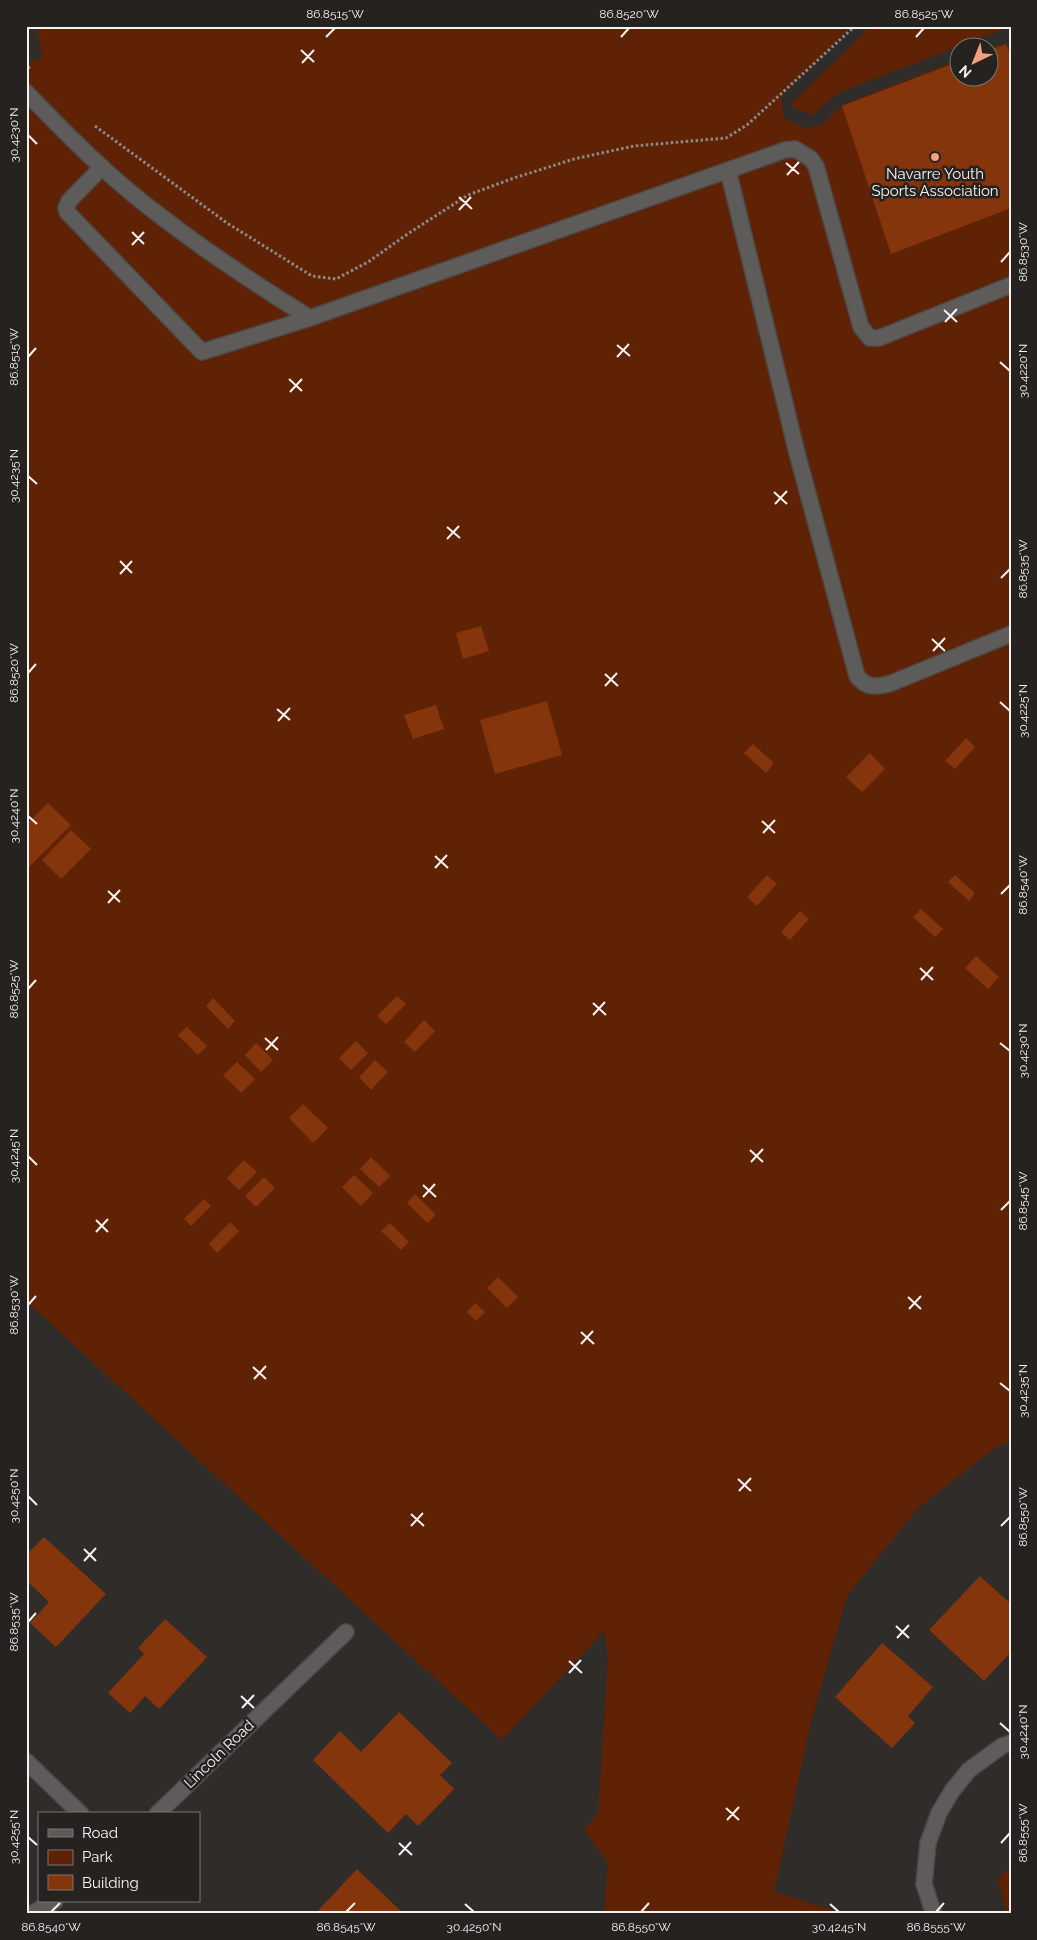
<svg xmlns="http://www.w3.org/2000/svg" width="1037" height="1940" font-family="Raleway,sans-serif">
	<rect width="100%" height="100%" fill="#302c2a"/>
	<g fill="#5f2205">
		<path d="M37 26H852L781 96 783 118 805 128 821 125 844 104 959 60 960 78H990V48L1002 44 1011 53V1441L996 1447 918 1508 847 1596 811 1722 774 1892 845 1914H604L608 1862 584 1830 598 1813 608 1659 604 1631 502 1740 26 1301V62L42 59Z"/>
		<path d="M871 26H1011V32L1006 28 838 93 812 115 790 105Z"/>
		<path d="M1011 1865V1914H1008L1006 1911 998 1880Z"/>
	</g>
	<g fill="#85350c">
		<path d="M1006 44 1011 56V208L891 254 842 106 960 61V78H990V50Z"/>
		<path d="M481 626 489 651 463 659 456 633Z"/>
		<path d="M547 701 562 755 495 774 480 720Z"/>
		<path d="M436 705 444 729 413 739 404 715Z"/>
		<path d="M966 738 975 747 955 769 945 761Z"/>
		<path d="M753 744 774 763 766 773 744 753Z"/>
		<path d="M870 753 885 769 862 792 846 777Z"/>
		<path d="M48 803 71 825 29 867 26 864V825Z"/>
		<path d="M71 830 91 849 61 879 42 860Z"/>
		<path d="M767 875 777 884 757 906 747 897Z"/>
		<path d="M955 875 975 893 969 901 948 882Z"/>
		<path d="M921 909 943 929 935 937 913 917Z"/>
		<path d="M800 911 809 919 790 940 781 932Z"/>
		<path d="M976 956 999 977 988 989 965 968Z"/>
		<path d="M397 996 406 1004 386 1024 377 1016Z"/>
		<path d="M213 998 235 1021 228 1029 206 1006Z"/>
		<path d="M424 1020 435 1031 415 1052 404 1042Z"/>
		<path d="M187 1027 207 1046 198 1055 178 1035Z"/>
		<path d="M356 1041 368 1053 351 1070 339 1058Z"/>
		<path d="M256 1043 273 1060 261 1072 245 1055Z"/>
		<path d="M375 1060 388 1072 371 1090 359 1077Z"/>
		<path d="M237 1062 255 1079 241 1093 223 1075Z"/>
		<path d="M303 1104 328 1128 313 1143 289 1118Z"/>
		<path d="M371 1157 390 1176 379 1187 360 1169Z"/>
		<path d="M244 1160 257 1172 239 1190 227 1178Z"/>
		<path d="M354 1175 373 1193 361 1206 342 1187Z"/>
		<path d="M264 1177 275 1188 256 1207 245 1196Z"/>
		<path d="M415 1194 436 1215 427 1223 407 1203Z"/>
		<path d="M204 1199 211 1206 191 1226 184 1219Z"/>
		<path d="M230 1222 239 1231 217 1253 209 1244Z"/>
		<path d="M390 1223 409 1242 401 1250 381 1231Z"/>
		<path d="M498 1277 518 1297 507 1308 487 1288Z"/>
		<path d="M475 1303 485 1312 476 1321 467 1312Z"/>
		<path d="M44 1537 106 1594 56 1647 30 1623 49 1602 26 1580V1555Z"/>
		<path d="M980 1576 1011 1604V1652L984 1681 929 1630Z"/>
		<path d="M165 1619 207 1657 159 1709 145 1696 130 1713 108 1693 144 1654 138 1648Z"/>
		<path d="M882 1643 933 1687 908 1716 915 1723 892 1748 835 1697Z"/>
		<path d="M399 1712 452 1763 440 1775 454 1789 418 1826 406 1814 388 1833 313 1760 340 1731 361 1752Z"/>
		<path d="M357 1869 404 1914H315Z"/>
	</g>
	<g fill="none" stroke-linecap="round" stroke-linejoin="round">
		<g stroke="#4c4846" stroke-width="18">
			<g id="service">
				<path d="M26 92C69 137 113 181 163 218 210 254 260 287 310 318L785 150 795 149 811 159 816 166 861 327 870 338H879L1011 285"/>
				<path d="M102 167 69 201 66 208 67 212 202 352 310 318"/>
				<path d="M728 170 797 453 857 676C866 688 875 687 889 684L1011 634"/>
			</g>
		</g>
		<g stroke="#4c4846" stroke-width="18">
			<g id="minor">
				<path d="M26 1761 81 1814"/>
				<path d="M157 1814 346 1632"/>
				<path d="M31 1914 55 1901"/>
				<path d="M934 1914 924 1884 928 1843 939 1813 952 1791 969 1770 1002 1746 1011 1743"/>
			</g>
		</g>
		<g stroke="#8d8988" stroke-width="3" stroke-dasharray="2.5 2.5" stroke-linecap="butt">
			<path d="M26 62 30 70"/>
			<path d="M95 126 227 223 312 276 336 279 368 262 409 233 468 195 514 178 574 159 634 146 726 138 747 125 855 26"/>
		</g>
		<use href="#service" stroke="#5e5c5b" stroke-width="15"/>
		<use href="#minor" stroke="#5e5c5b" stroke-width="15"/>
	</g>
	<path fill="none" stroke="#f5f2f1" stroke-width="2" d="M326 37 335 28M621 37 629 28M916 37 924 28M301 50 314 62M302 63 314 50M28 135 37 144M786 163 799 174M787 175 799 162M459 197 472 209M459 210 471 197M132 232 144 244M132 245 144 232M1001 262 1010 252M944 310 957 322M945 322 957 309M617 345 630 356M28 357 36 348M617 357 629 344M1000 362 1010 371M289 379 302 391M290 392 302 379M28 476 37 484M774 492 787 504M775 504 787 491M447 527 460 538M447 539 459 526M120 561 132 573M120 574 132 561M1001 578 1010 569M932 639 945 651M933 651 945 638M28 673 36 664M605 674 618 686M605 686 617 673M1000 702 1010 711M277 709 290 720M278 721 290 708M28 816 37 824M762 821 775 833M763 833 775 820M435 856 448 868M435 868 447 855M108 891 120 902M1001 894 1010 885M108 903 120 890M920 968 933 980M921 980 933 967M28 989 36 980M593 1003 606 1015M593 1015 605 1002M265 1038 278 1050M1000 1043 1010 1051M266 1050 278 1037M750 1150 763 1162M28 1156 37 1165M751 1162 763 1149M423 1185 436 1197M423 1197 435 1184M1001 1210 1010 1201M96 1220 108 1232M96 1232 108 1219M908 1297 921 1309M28 1305 36 1296M909 1309 921 1296M581 1332 594 1344M581 1344 593 1331M253 1367 266 1379M254 1379 266 1366M1000 1383 1010 1391M738 1479 751 1491M739 1491 751 1478M28 1496 37 1505M411 1514 424 1526M411 1526 423 1513M1001 1526 1010 1517M84 1549 96 1561M84 1561 96 1548M28 1622 36 1613M896 1626 909 1638M897 1638 909 1625M569 1661 582 1673M569 1673 581 1660M241 1696 254 1708M242 1708 254 1695M1000 1723 1010 1732M726 1808 739 1820M727 1820 739 1807M28 1837 37 1845M399 1843 412 1855M1001 1843 1010 1833M399 1855 411 1842M465 1904 474 1912M830 1904 839 1912M51 1912 60 1903M346 1912 355 1903M641 1912 649 1903M936 1912 944 1903"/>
	<circle fill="#f2a07f" stroke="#262220" stroke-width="2" cx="935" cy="157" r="5"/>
	<g text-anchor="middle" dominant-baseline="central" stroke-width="5" stroke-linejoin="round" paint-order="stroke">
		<g font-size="15" fill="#f5f2f1" stroke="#262220">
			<text x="935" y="174">Navarre Youth<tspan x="935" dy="17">Sports Association</tspan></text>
		</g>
		<g font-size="15" fill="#f5f2f1" stroke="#262220">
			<text transform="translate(219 1754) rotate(-44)">Lincoln Road</text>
		</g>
	</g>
	<rect width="1037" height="1940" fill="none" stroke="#262220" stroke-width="55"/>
	<rect x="38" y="1812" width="162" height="90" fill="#262220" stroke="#797574"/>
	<rect x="48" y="1829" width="25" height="8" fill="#5e5c5b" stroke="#797574"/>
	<text x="82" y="1838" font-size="15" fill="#f5f2f1">Road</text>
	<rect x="48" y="1850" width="25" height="15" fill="#5f2205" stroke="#797574"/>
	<text x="82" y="1862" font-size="15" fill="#f5f2f1">Park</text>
	<rect x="48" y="1875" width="25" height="15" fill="#85350c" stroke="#797574"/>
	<text x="82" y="1888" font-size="15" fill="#f5f2f1">Building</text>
	<g transform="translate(974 62) rotate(223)"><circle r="24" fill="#262220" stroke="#797574"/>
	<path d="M0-4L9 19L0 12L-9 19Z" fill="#f2a07f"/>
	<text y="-8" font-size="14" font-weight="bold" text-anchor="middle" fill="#f5f2f1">N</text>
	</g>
	<rect x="28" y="28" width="982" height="1884" fill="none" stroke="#f5f2f1" stroke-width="2"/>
	<g font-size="12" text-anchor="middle" fill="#f5f2f1">
		<text x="335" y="18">86.8515°W</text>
		<text x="629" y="18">86.8520°W</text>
		<text x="924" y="18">86.8525°W</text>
		<text transform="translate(14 135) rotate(-90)" y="4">30.4230°N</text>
		<text transform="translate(1023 252) rotate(-90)" y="4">86.8530°W</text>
		<text transform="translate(14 357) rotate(-90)" y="4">86.8515°W</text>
		<text transform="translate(1023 371) rotate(-90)" y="4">30.4220°N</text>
		<text transform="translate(14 476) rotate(-90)" y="4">30.4235°N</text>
		<text transform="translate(1023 569) rotate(-90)" y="4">86.8535°W</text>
		<text transform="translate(14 673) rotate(-90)" y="4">86.8520°W</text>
		<text transform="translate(1023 711) rotate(-90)" y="4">30.4225°N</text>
		<text transform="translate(14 816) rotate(-90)" y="4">30.4240°N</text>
		<text transform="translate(1023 885) rotate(-90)" y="4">86.8540°W</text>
		<text transform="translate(14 989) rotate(-90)" y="4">86.8525°W</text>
		<text transform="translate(1023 1051) rotate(-90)" y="4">30.4230°N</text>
		<text transform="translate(14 1156) rotate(-90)" y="4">30.4245°N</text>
		<text transform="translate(1023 1201) rotate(-90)" y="4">86.8545°W</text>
		<text transform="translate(14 1305) rotate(-90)" y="4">86.8530°W</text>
		<text transform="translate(1023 1391) rotate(-90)" y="4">30.4235°N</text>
		<text transform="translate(14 1496) rotate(-90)" y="4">30.4250°N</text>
		<text transform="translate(1023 1517) rotate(-90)" y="4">86.8550°W</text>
		<text transform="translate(14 1622) rotate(-90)" y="4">86.8535°W</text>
		<text transform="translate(1023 1732) rotate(-90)" y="4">30.4240°N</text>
		<text transform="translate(1023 1833) rotate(-90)" y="4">86.8555°W</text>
		<text transform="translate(14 1837) rotate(-90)" y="4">30.4255°N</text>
		<text x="51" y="1931">86.8540°W</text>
		<text x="346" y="1931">86.8545°W</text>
		<text x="474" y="1931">30.4250°N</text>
		<text x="641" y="1931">86.8550°W</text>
		<text x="839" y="1931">30.4245°N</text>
		<text x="936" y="1931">86.8555°W</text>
	</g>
</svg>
